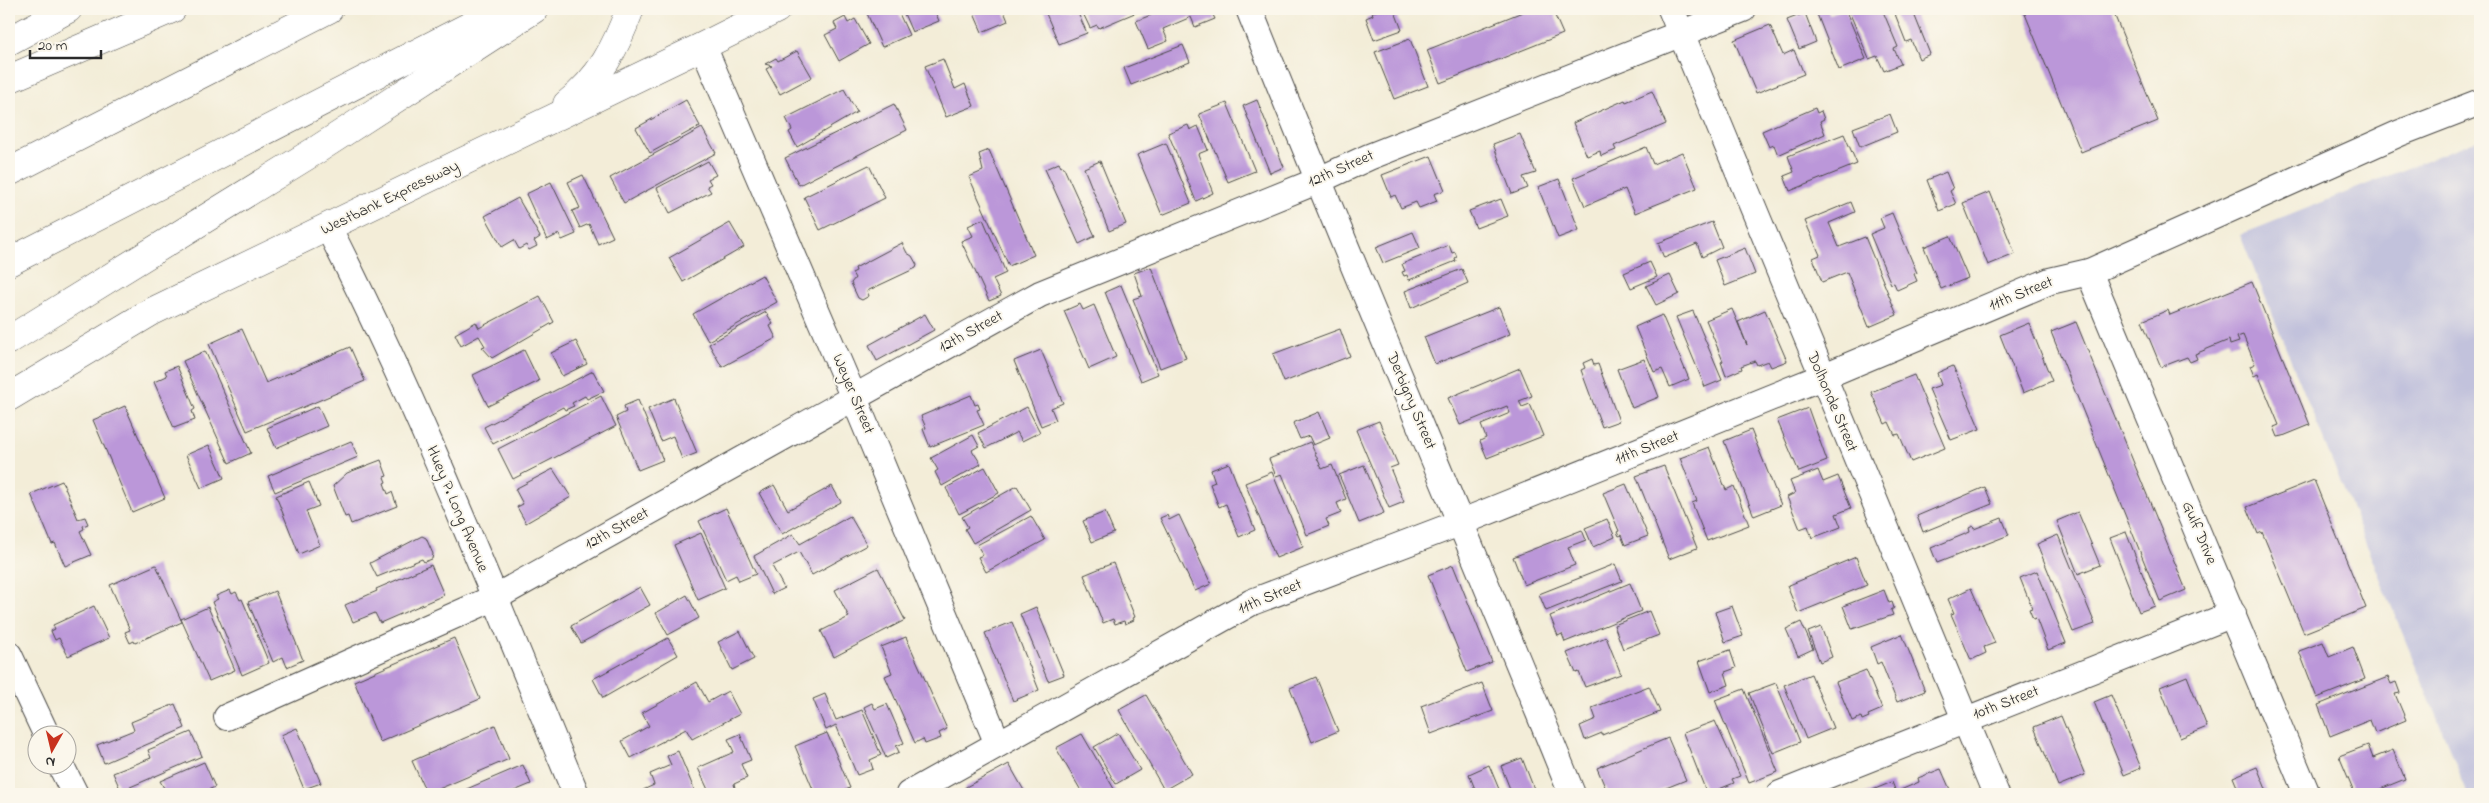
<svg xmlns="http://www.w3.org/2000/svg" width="2489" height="803" font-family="'Indie Flower',sans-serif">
	<rect width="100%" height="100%" fill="#fbf7ec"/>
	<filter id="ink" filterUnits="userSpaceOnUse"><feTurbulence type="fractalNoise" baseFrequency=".02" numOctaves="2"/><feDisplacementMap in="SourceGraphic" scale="10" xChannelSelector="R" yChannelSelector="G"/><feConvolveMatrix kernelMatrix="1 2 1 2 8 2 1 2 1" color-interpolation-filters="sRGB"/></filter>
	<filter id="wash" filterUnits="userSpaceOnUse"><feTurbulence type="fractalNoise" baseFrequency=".0096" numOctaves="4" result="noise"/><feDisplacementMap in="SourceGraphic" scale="20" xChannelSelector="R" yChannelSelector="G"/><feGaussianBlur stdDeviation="1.12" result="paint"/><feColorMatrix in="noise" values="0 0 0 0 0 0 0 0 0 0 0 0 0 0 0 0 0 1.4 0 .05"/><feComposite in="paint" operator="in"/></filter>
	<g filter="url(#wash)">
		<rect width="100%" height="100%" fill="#f3edd8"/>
		<path fill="#c2c2dc" d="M2480 139V794H2468L2240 235Z"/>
		<g id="blocks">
			<g fill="#bb97d9">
				<path d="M865 9H897L909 35 882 47Z"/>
				<path d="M902 9H934L939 21 912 32Z"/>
				<path d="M972 9H1003L1008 21 982 32Z"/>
				<path d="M1044 9H1076L1087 33 1059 44Z"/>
				<path d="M1081 9H1135L1137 12 1099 28 1097 25 1090 28Z"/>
				<path d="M1166 9H1210L1215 19 1195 27 1191 17 1163 29 1168 41 1148 49 1136 21Z"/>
				<path d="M1383 9H1394L1402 30 1374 40 1366 18 1373 15 1372 12Z"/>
				<path d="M1530 9H1552L1563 34 1440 83 1427 50Z"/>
				<path d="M1815 9H1827L1829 14 1845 9 1866 59 1839 70Z"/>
				<path d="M1848 9H1882L1898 47 1894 49 1901 64 1884 71 1877 56 1869 59Z"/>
				<path d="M1893 9H1912L1930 54 1919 59 1911 40 1906 42Z"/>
				<path d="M2023 9H2112L2158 121 2081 152Z"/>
				<path d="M1805 13 1816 42 1799 49 1787 20Z"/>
				<path d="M845 17 848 23 855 19 869 44 839 61 825 35 837 29 834 23Z"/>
				<path d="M1770 25 1783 55 1794 50 1804 74 1756 93 1734 40Z"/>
				<path d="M1410 39 1428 86 1394 99 1375 52Z"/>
				<path d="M1183 45 1190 62 1131 85 1124 68Z"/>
				<path d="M797 51 812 77 780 94 766 69 772 66 765 64 776 58 778 61Z"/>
				<path d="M943 59 955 89 965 84 974 106 946 117 925 66Z"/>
				<path d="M844 89 857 112 797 147 789 132 792 130 786 118Z"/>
				<path d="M1652 91 1666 124 1614 146 1616 150 1601 156 1600 151 1587 156 1573 123 1625 100 1626 102Z"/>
				<path d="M686 100 700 126 650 153 636 128Z"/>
				<path d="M1257 100 1284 167 1270 173 1243 106Z"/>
				<path d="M1227 103 1255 171 1228 182 1199 114Z"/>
				<path d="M894 104 907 130 799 185 785 158Z"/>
				<path d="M1815 108 1817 113 1821 111 1824 119 1820 121 1825 134 1778 155 1774 145 1769 147 1762 131Z"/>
				<path d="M1890 114 1897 132 1860 147 1853 128Z"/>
				<path d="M1188 125 1190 130 1198 126 1208 150 1198 154 1213 193 1196 201 1168 133Z"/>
				<path d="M702 128 716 153 624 203 610 178Z"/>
				<path d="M1520 134 1536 173 1523 177 1528 188 1512 194 1493 144Z"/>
				<path d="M1844 134 1857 164 1790 191 1784 176 1794 172 1788 156Z"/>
				<path d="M1166 143 1191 203 1162 215 1137 155Z"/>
				<path d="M1646 147 1653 164 1682 152 1697 188 1635 213 1625 189 1585 206 1573 178Z"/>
				<path d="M989 150 1034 255 1009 266 969 177 983 171 979 154Z"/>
				<path d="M1431 156 1445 190 1434 194 1437 201 1419 208 1416 202 1401 208 1395 195 1391 197 1382 175Z"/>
				<path d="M708 161 716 175 708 179 711 184 707 186 711 192 670 213 657 188Z"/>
				<path d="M1100 161 1126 224 1109 231 1084 168Z"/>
				<path d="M1059 163 1061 167 1063 166 1095 236 1079 244 1045 169Z"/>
				<path d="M869 165 885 198 820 230 804 197Z"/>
				<path d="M1946 172 1953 189 1950 191 1956 204 1939 211 1927 180Z"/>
				<path d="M583 175 613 237 598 244 589 224 580 228 572 211 580 208 568 182Z"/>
				<path d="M1559 179 1579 230 1558 238 1538 187Z"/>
				<path d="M551 182 576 234 562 240 559 234 547 240 526 194Z"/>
				<path d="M1990 192 2015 254 1988 265 1963 203Z"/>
				<path d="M518 198 540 237 534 241 537 246 529 250 526 245 519 249 514 240 502 247 485 216Z"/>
				<path d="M1501 199 1508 216 1476 228 1469 211Z"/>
				<path d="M1851 202 1855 212 1829 223 1839 247 1865 237 1897 315 1869 327 1847 272 1822 282 1813 258 1820 255 1805 221Z"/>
				<path d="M1892 213 1917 273 1914 274 1917 281 1897 290 1894 283 1891 284 1870 234 1884 228 1880 218Z"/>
				<path d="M983 219 1006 273 993 279 1001 296 989 301 961 241 973 236 968 226Z"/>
				<path d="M1712 222 1722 247 1702 257 1697 244 1664 258 1658 243Z"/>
				<path d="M730 223 744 247 683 282 669 258Z"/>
				<path d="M1413 232 1420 248 1383 263 1376 247Z"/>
				<path d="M1950 236 1968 278 1941 289 1924 247Z"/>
				<path d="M902 243 907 253 912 256 917 265 916 268 867 291 869 296 862 300 858 298 851 283 855 278 852 273 856 271 855 268Z"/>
				<path d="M1449 245 1452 253 1455 252 1457 257 1455 258 1456 261 1409 280 1407 275 1404 276 1402 272 1405 271 1402 264Z"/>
				<path d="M1745 248 1755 274 1725 286 1715 260Z"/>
				<path d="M1650 262 1657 277 1631 288 1624 273Z"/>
				<path d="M1151 267 1186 358 1160 368 1133 299 1142 296 1134 273Z"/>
				<path d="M1462 269 1468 283 1411 308 1405 291Z"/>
				<path d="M762 275 777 302 708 341 693 314Z"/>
				<path d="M1670 275 1679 294 1656 305 1646 286Z"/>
				<path d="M2252 282 2310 425 2283 436 2278 437 2274 427 2279 425 2258 374 2254 376 2250 366 2255 364 2243 335 2237 337 2239 342 2230 345 2229 340 2195 354 2197 359 2190 362 2187 357 2161 367 2142 321 2168 310 2170 315Z"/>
				<path d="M1121 285 1158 374 1141 381 1105 292Z"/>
				<path d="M540 296 554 322 492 358 482 347 485 346 479 336 461 346 455 334 476 322 479 328Z"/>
				<path d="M1080 304 1083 310 1094 305 1116 357 1089 369 1064 311Z"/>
				<path d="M1499 307 1510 334 1435 364 1424 337Z"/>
				<path d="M1732 309 1747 345 1738 322 1765 310 1787 361 1771 367 1768 361 1757 365 1755 361 1741 366 1742 369 1726 376 1721 362 1723 361 1706 320Z"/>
				<path d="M1693 311 1722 380 1705 387 1676 317Z"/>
				<path d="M766 312 773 324 770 326 776 338 722 367 709 344Z"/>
				<path d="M925 314 934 330 877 361 869 345Z"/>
				<path d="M1662 315 1689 379 1670 387 1662 369 1654 372 1635 327Z"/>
				<path d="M2076 322 2186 590 2160 601 2051 332Z"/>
				<path d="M2029 323 2052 381 2023 393 2000 335Z"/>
				<path d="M242 329 266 383 350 347 365 381 247 431 209 344Z"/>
				<path d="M1340 329 1350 356 1284 382 1273 354Z"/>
				<path d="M576 341 587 364 562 376 551 353Z"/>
				<path d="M524 350 539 381 488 406 473 375Z"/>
				<path d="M1041 350 1063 403 1051 408 1056 420 1041 426 1014 361Z"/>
				<path d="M205 351 251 453 229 463 183 361Z"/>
				<path d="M1592 359 1594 365 1598 364 1619 421 1602 427 1581 370 1585 368 1583 363Z"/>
				<path d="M1644 359 1659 397 1632 408 1617 369Z"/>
				<path d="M177 366 195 409 192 411 195 420 174 428 154 382 167 376 165 371Z"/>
				<path d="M1953 366 1980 429 1951 440 1929 389 1941 385 1937 373Z"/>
				<path d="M1520 368 1532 396 1519 401 1522 407 1530 404 1543 436 1487 458 1480 441 1486 438 1481 425 1510 413 1507 406 1460 425 1448 398Z"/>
				<path d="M593 371 604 391 587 399 585 396 572 403 574 406 565 410 563 407 493 444 484 427Z"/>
				<path d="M1914 375 1945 448 1911 462 1899 434 1895 435 1889 422 1885 424 1871 392Z"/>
				<path d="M971 395 975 405 978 404 980 409 977 410 984 425 930 447 923 429 926 428 921 416Z"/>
				<path d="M601 396 616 426 513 479 498 449Z"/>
				<path d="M674 398 697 453 682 459 673 436 661 441 648 409Z"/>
				<path d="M638 400 663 460 638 470 616 417 626 412 624 406Z"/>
				<path d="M125 406 165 498 132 512 93 420Z"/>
				<path d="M318 406 327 426 276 448 267 428Z"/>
				<path d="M1027 407 1040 432 1022 441 1017 432 986 448 978 433Z"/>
				<path d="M1808 408 1827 461 1799 472 1777 420Z"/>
				<path d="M1319 412 1330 438 1313 445 1309 436 1300 439 1293 423Z"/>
				<path d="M1379 421 1398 465 1390 468 1404 502 1389 508 1356 430Z"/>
				<path d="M1751 430 1781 505 1754 516 1724 441Z"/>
				<path d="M973 435 979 446 972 450 981 464 942 486 935 472 938 470 931 458Z"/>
				<path d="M351 441 358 457 275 492 268 476Z"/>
				<path d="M1310 442 1322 469 1332 465 1346 499 1337 503 1341 513 1326 519 1329 526 1307 535 1282 474 1276 476 1269 459Z"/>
				<path d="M209 445 224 478 201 488 186 455Z"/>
				<path d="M1709 447 1726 490 1734 486 1749 525 1707 541 1692 503 1697 501 1680 458Z"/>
				<path d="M381 460 387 476 384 477 386 482 384 483 388 494 392 492 397 506 351 524 348 516 345 517 333 486 347 473Z"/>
				<path d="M1229 463 1255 530 1239 537 1226 504 1219 507 1210 484 1215 482 1211 470Z"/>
				<path d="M1364 465 1384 513 1359 523 1339 475Z"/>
				<path d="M1664 466 1697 548 1669 559 1636 476Z"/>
				<path d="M985 467 999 493 959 514 946 488Z"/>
				<path d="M553 469 571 497 526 523 517 507 523 504 515 489Z"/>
				<path d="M1818 470 1823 482 1838 476 1851 508 1836 514 1841 527 1812 538 1808 526 1800 529 1787 497 1795 493 1790 481Z"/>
				<path d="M1272 472 1303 547 1276 558 1245 483Z"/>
				<path d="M2314 480 2366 608 2304 633 2262 532 2258 534 2247 507Z"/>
				<path d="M62 481 78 519 85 517 88 524 83 526 84 529 80 531 91 555 65 566 55 543 52 544 31 494Z"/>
				<path d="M309 482 319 506 306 511 320 545 299 554 276 496Z"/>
				<path d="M1626 484 1648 536 1625 545 1621 535 1619 536 1617 532 1619 531 1603 493Z"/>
				<path d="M774 485 788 510 832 486 841 502 782 534 759 493Z"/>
				<path d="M1017 486 1031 510 973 543 965 529 968 527 962 517Z"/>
				<path d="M1985 487 1992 504 1923 532 1917 516Z"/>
				<path d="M726 508 756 574 739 581 736 575 726 580 699 521Z"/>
				<path d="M1105 512 1114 533 1092 542 1083 521Z"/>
				<path d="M2078 512 2100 565 2078 574 2057 521Z"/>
				<path d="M1167 515 1169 520 1179 515 1211 584 1195 591 1160 518Z"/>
				<path d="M850 516 867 545 812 575 799 552 772 566 784 588 772 594 754 556 793 534 800 544Z"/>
				<path d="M1031 516 1045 540 986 572 978 557 983 555 977 545Z"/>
				<path d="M2002 518 2009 535 1937 563 1931 548 1970 532 1969 528 1973 526 1974 529Z"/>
				<path d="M1607 519 1615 537 1593 547 1585 528Z"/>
				<path d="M1582 530 1586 540 1568 547 1575 565 1524 585 1513 557Z"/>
				<path d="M2126 532 2155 606 2139 612 2110 538Z"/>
				<path d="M701 533 725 588 698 600 674 545Z"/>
				<path d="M2058 535 2095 624 2073 632 2037 544Z"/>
				<path d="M422 536 426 538 433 554 432 559 424 562 422 559 377 577 370 563Z"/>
				<path d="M1856 557 1867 585 1798 613 1787 586Z"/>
				<path d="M1113 563 1135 617 1133 618 1134 620 1125 624 1124 621 1115 624 1113 619 1103 623 1084 575Z"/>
				<path d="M1615 564 1622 581 1546 611 1539 594Z"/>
				<path d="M156 565 182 622 135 643 134 641 130 643 125 632 130 630 110 585Z"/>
				<path d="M431 565 444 595 380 623 375 613 353 622 345 605 377 591 376 589Z"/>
				<path d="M1453 565 1492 662 1467 672 1428 575Z"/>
				<path d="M878 568 905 620 834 657 821 631 849 617 835 590Z"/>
				<path d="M2037 571 2066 643 2048 650 2036 618 2033 619 2029 609 2032 608 2020 578Z"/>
				<path d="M1630 583 1641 611 1565 642 1562 634 1558 636 1550 616Z"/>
				<path d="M640 587 650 605 581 643 571 626Z"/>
				<path d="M1971 588 1995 643 1984 647 1986 653 1971 660 1951 614 1954 613 1948 599Z"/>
				<path d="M230 590 232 594 236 592 240 600 242 599 269 663 242 675 212 602 218 599 216 596Z"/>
				<path d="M1884 590 1889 603 1892 602 1894 608 1891 610 1893 615 1852 629 1843 606Z"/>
				<path d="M275 591 303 660 287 667 283 657 273 662 248 602Z"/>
				<path d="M687 595 699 618 668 635 656 613Z"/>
				<path d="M94 606 109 638 68 656 59 638 55 640 51 631 55 629 53 625Z"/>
				<path d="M1732 606 1743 636 1725 642 1715 612Z"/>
				<path d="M208 607 235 670 209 681 181 619Z"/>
				<path d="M1036 607 1064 675 1048 681 1020 614Z"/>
				<path d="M1649 611 1659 635 1623 649 1614 625Z"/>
				<path d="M1012 622 1039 690 1013 701 985 633Z"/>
				<path d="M1801 622 1813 649 1798 656 1786 629Z"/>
				<path d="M1821 627 1832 657 1820 662 1808 632Z"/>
				<path d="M740 631 754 659 732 670 718 642Z"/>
				<path d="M1902 634 1925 691 1897 702 1881 662 1877 664 1871 647Z"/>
				<path d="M906 637 947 729 939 733 941 738 925 744 923 739 915 743 885 676 892 673 881 647Z"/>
				<path d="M1606 637 1621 674 1585 687 1579 672 1576 673 1567 653Z"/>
				<path d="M454 638 480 699 380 742 354 681Z"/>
				<path d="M668 638 678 655 603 698 593 679Z"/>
				<path d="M2323 642 2329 657 2353 647 2365 679 2317 698 2299 651Z"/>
				<path d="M1730 650 1736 668 1725 672 1729 685 1710 692 1699 661Z"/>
				<path d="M1866 670 1882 709 1868 715 1869 717 1862 720 1861 717 1852 721 1836 682Z"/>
				<path d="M1811 674 1833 728 1806 739 1784 685Z"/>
				<path d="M2187 676 2207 727 2180 738 2160 687Z"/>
				<path d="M1316 677 1338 731 1312 742 1290 688Z"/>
				<path d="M2388 677 2391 684 2396 682 2400 693 2395 694 2406 720 2375 733 2370 720 2330 736 2318 705Z"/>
				<path d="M697 682 708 702 728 691 740 714 692 739 686 729 631 758 622 741 649 726 642 713Z"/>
				<path d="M1482 683 1493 711 1431 734 1421 706Z"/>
				<path d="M1776 683 1800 742 1773 753 1749 693Z"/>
				<path d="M1649 686 1660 712 1602 735V733L1585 740 1580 726 1596 719 1592 708Z"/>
				<path d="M1744 689 1778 772 1749 783 1715 700Z"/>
				<path d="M825 694 836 720 862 710 881 755 870 760 873 769 857 775 836 725 826 730 813 699Z"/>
				<path d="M1146 695 1192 774 1164 790 1119 710Z"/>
				<path d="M2111 695 2141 768 2124 775 2094 702Z"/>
				<path d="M872 703 875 709 887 704 904 743 896 746 899 752 886 758 864 707Z"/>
				<path d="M175 704 185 728 104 763 97 745 134 730 131 722Z"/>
				<path d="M2061 716 2085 775 2058 786 2034 727Z"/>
				<path d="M1715 721 1740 776 1732 779 1734 783 1707 794 1683 733Z"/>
				<path d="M495 725 509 759 427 794 412 761Z"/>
				<path d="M297 728 321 783 304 789 281 735Z"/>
				<path d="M191 732 202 756 121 791 113 773 151 758 148 750Z"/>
				<path d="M827 733 850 788 835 794H815L795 746Z"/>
				<path d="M1118 733 1140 770 1116 784 1094 747Z"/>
				<path d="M740 734 751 760 741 764 747 778 734 784 735 788 725 793 724 789 710 794 698 768 734 752 728 739Z"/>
				<path d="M1082 734 1117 794H1083L1056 748Z"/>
				<path d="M1668 738 1686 780 1651 794H1608L1597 768Z"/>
				<path d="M2368 745 2373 758 2393 750 2405 779 2368 794H2355L2339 756Z"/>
				<path d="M678 751 696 794H645L643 790 654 785 650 774 671 765 667 756Z"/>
				<path d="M1522 758 1536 794H1512L1501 766Z"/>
				<path d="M204 762 215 787 198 794H149L164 788 160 781Z"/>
				<path d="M1009 764 1026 794H967L964 788Z"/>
				<path d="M523 765 531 784 507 794H455Z"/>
				<path d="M1489 765 1501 794H1477L1469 774Z"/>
				<path d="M2257 767 2268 794H2240L2233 777Z"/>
				<path d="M1941 769 1952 794H1863L1892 782 1896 792 1919 782 1918 778Z"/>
			</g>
		</g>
	</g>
	<g filter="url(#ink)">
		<use href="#blocks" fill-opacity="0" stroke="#494845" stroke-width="1"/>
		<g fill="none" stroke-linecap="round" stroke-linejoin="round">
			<g stroke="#494845" stroke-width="28">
				<g id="minor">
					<path d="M1249 9C1354 272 1466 532 1572 794"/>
					<path d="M1671 9 1996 794"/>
					<path d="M703 46 854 398 998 744"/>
					<path d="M328 227C422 411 497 604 576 794"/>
					<path d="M2089 272 2307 794"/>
					<path d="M9 655 47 736"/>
					<path d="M227 717 496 597 1040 294 1317 181 1369 157 1743 9"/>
					<path d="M61 766 75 794"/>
					<path d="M909 794 1252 602 1462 522 1822 377 2050 281 2089 272 2400 133 2480 102"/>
					<path d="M1780 794 2233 614"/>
				</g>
			</g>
			<g stroke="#494845" stroke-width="29">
				<g id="major">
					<path d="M9 41 68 9"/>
					<path d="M567 104C601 77 615 49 630 9"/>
					<path d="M9 397 151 312 703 46 777 9"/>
				</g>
			</g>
			<g stroke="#494845" stroke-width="29">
				<g id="highway">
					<path d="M9 79 172 9"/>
					<path d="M9 172 329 9"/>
					<path d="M9 262 503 9"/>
					<path d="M9 340 318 149 534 9"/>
				</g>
			</g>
			<use href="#minor" stroke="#fff" stroke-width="26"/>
			<use href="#major" stroke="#fff" stroke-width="28"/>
			<use href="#highway" stroke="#fff" stroke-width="28"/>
		</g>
	</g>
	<g text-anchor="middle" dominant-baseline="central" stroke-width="4" stroke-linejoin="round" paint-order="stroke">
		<g font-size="16" fill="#2b2b2b" stroke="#fbf7ec">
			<text transform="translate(1341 169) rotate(-24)">12th Street</text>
			<text transform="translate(390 198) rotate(-26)">Westbank Expressway</text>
			<text transform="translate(2021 294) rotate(-22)">11th Street</text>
			<text transform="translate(971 332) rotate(-29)">12th Street</text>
			<text transform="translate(853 394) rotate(67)">Weyer Street</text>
			<text transform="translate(1411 401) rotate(67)">Derbigny Street</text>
			<text transform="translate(1832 402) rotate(67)">Dolhonde Street</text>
			<text transform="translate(1647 448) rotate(-22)">11th Street</text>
			<text transform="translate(457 509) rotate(67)">Huey P. Long Avenue</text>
			<text transform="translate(617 529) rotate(-29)">12th Street</text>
			<text transform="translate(2199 533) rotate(67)">Gulf Drive</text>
			<text transform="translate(1270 597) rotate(-23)">11th Street</text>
			<text transform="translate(2006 703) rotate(-21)">10th Street</text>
		</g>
	</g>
	<rect width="2489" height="803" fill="none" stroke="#fbf7ec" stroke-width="30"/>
	<g transform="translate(52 750) rotate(188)"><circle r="24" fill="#fbf7ec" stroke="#a8a59f"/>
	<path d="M0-4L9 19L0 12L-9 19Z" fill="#c8321e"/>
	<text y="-8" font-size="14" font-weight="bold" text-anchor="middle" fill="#2b2b2b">N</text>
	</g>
	<path d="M30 50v8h71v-8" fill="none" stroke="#2b2b2b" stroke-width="2.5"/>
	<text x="38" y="50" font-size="15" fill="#2b2b2b" stroke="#fbf7ec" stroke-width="4" paint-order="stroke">20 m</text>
</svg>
